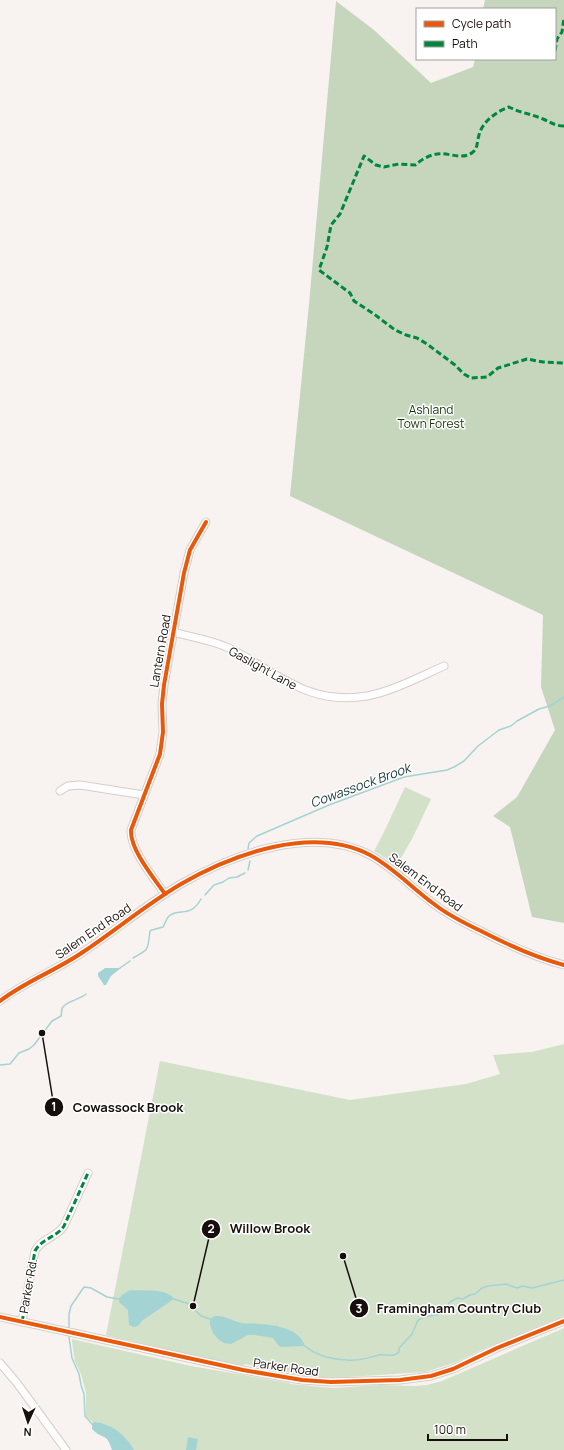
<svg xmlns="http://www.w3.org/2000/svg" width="564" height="1450" font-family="Manrope,sans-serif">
	<rect width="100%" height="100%" fill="#f8f3f0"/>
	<g fill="#d2e1c8">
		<path d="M405 787 431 799 413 837 397 865 374 851 384 832Z"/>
		<path d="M564 1044V1316L488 1347 454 1363 425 1372 332 1378 295 1375 292 1373 244 1364 243 1367 106 1335 160 1061 350 1100 466 1084 500 1074 493 1055 532 1052Z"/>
		<path d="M564 1328V1450H116L101 1430 86 1416V1393L81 1374 75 1362 72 1342V1339L191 1366 289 1383 291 1384 333 1388 380 1385 415 1386 427 1385 442 1381Z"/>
	</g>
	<path fill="#c6d6bd" d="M485 0H564V923L532 917 510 827 493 816 517 797 555 730 541 687 543 615 290 496 309 304 336 1 374 30 431 83 473 67 475 59H555V9H483Z"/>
	<g fill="#a4d3d3">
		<path d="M105 968H121L111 976 106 985H104L98 976V973Z"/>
		<path d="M130 1290C142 1291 167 1288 174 1299L143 1320 138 1326 134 1327 129 1325 128 1310 119 1302V1299L122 1295Z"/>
		<path d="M215 1316C225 1315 232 1321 242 1323 248 1324 254 1323 260 1324 276 1325 300 1329 305 1346L281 1347 277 1344 273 1338 255 1335H248L231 1344 224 1343 218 1339 213 1333 210 1325V1319Z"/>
		<path d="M94 1422C112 1424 125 1434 134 1450H112C107 1432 102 1440 92 1429V1424Z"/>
		<path d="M188 1437 198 1439 196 1450H186Z"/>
	</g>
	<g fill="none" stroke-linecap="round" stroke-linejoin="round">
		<g stroke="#a4d3d3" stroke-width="1.5">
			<path d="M248 849 249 843 257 836 329 805 404 777 447 770 454 767 464 761 478 746 499 730 511 726 517 721 539 709 550 706 564 697"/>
			<path d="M248 870 250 861"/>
			<path d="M205 895 214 885 223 882 229 878 237 877 245 873"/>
			<path d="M133 958C151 948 147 950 150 931L152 930 163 927C165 924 166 919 169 916 179 907 190 919 201 899"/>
			<path d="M120 968 130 961"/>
			<path d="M0 1065 10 1064 19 1053 29 1049 34 1045 52 1021 61 1016C62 1013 61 1009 63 1007 67 1001 79 1000 86 994"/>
			<path d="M174 1299 189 1304 201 1316 210 1319"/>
			<path d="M69 1328V1314L71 1306 84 1287 91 1288 107 1297 119 1299"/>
			<path d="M69 1337 72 1358 79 1374 81 1385 84 1394 85 1416 92 1424"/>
			<path d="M305 1346C317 1357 339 1361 355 1360 363 1360 371 1357 379 1355 386 1354 393 1358 399 1352V1348L412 1334 418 1320 424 1317 441 1314 450 1302 457 1298 463 1299 470 1295 475 1294 482 1288 488 1286 506 1284 517 1288 523 1286 532 1288 564 1280"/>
		</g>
		<g stroke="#d5ceca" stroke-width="9">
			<g id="minor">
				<path d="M173 632C191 637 212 640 229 648 277 672 307 706 367 696 393 691 419 677 444 666"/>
				<path d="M60 791 68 786 80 785 144 795"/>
				<path d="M165 894C154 878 130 850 131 830L160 754 163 732 162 704 164 685 184 573 190 550 206 522"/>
				<path d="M0 1001C26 981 57 970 83 952 116 930 147 904 181 884 233 854 312 825 370 855 394 868 412 888 434 904 448 915 464 923 481 931 508 945 534 957 564 965"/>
				<path d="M0 1317 243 1370 302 1380 331 1382 400 1380 431 1376 453 1369 497 1348 564 1321"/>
				<path d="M22 1322 35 1251C41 1239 57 1237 64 1226L88 1173"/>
				<path d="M0 1363 17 1383 66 1450"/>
			</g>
		</g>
		<use href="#minor" stroke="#fefdfd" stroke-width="7"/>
		<g stroke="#00873e" stroke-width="3" stroke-dasharray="6 3" stroke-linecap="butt">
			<path d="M555 51 557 39 562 32 564 18"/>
			<path d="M564 126C555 126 550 122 543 119 532 114 520 113 509 107 497 111 482 122 479 135 477 141 478 148 473 152 462 161 449 152 437 154 429 155 421 160 415 165L399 164 384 167 376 165 364 156 340 214 331 225 327 247 319 270 350 293 354 301 374 314 395 330 406 335 417 338 427 344 455 365 464 374 471 378 487 377 498 368 527 359 543 362 564 363"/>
			<path d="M22 1322 35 1251C41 1239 57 1237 64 1226L88 1173"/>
		</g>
		<g stroke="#fff" stroke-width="6">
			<g id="cycleway">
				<path d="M165 894C154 878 130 850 131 830L160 754 163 732 162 704 164 685 184 573 190 550 206 522"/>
				<path d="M0 1001C26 981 57 970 83 952 116 930 147 904 181 884 233 854 312 825 370 855 394 868 412 888 434 904 448 915 464 923 481 931 508 945 534 957 564 965"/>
				<path d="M0 1317 243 1370 302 1380 331 1382 400 1380 431 1376 453 1369 497 1348 564 1321"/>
			</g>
		</g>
		<use href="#cycleway" stroke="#e8590c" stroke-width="4"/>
	</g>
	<g text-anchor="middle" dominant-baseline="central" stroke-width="3" stroke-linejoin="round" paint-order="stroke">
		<g font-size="12" fill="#173609" stroke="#fff">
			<text x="431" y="409">Ashland<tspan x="431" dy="14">Town Forest</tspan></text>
		</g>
		<g font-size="12" fill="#170f0b" stroke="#fff">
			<text transform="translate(160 651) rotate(-80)">Lantern Road</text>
			<text transform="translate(263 668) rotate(29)">Gaslight Lane</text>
			<text transform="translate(426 882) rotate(37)">Salem End Road</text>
			<text transform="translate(93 931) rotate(-34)">Salem End Road</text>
			<text transform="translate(28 1286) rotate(-80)">Parker Rd.</text>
			<text transform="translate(286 1367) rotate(8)">Parker Road</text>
		</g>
		<g font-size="13" font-style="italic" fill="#163839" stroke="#fff">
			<text transform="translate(360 785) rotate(-20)">Cowassock Brook</text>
		</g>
	</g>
	<path fill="none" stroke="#170f0b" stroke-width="1.5" d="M42 1033L54 1107M193 1306L211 1229M343 1256L359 1308"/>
	<g fill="#170f0b" stroke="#fff" stroke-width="1.5">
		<circle cx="42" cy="1033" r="4"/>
		<circle cx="193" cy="1306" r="4"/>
		<circle cx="343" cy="1256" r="4"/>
		<circle cx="54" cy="1107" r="10"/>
		<circle cx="211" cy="1229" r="10"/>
		<circle cx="359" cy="1308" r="10"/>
	</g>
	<g font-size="12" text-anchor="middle" font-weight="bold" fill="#fff">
		<text x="54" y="1111">1</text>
		<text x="211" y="1233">2</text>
		<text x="359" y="1313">3</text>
	</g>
	<g font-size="13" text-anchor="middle" font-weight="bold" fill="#170f0b" stroke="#fff" stroke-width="3" stroke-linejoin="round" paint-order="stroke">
		<text x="128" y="1112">Cowassock Brook</text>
		<text x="270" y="1233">Willow Brook</text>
		<text x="459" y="1313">Framingham Country Club</text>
	</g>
	<rect x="416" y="8" width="140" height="52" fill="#ffffff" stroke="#a29f9d"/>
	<rect x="424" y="21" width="20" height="6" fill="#e8590c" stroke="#a29f9d"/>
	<text x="452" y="28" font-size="12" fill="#170f0b">Cycle path</text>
	<rect x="424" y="41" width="20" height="6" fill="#00873e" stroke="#a29f9d"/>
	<text x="452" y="48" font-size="12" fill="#170f0b">Path</text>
	<g transform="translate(28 1422) rotate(183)" stroke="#ffffff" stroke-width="3" paint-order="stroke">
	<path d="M0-3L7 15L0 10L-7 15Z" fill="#170f0b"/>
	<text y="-6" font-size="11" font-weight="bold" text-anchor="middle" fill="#170f0b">N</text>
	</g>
	<path d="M428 1434v6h79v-6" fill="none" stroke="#170f0b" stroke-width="2"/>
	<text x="434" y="1434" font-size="12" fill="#170f0b" stroke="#ffffff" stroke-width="3" paint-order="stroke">100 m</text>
</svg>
